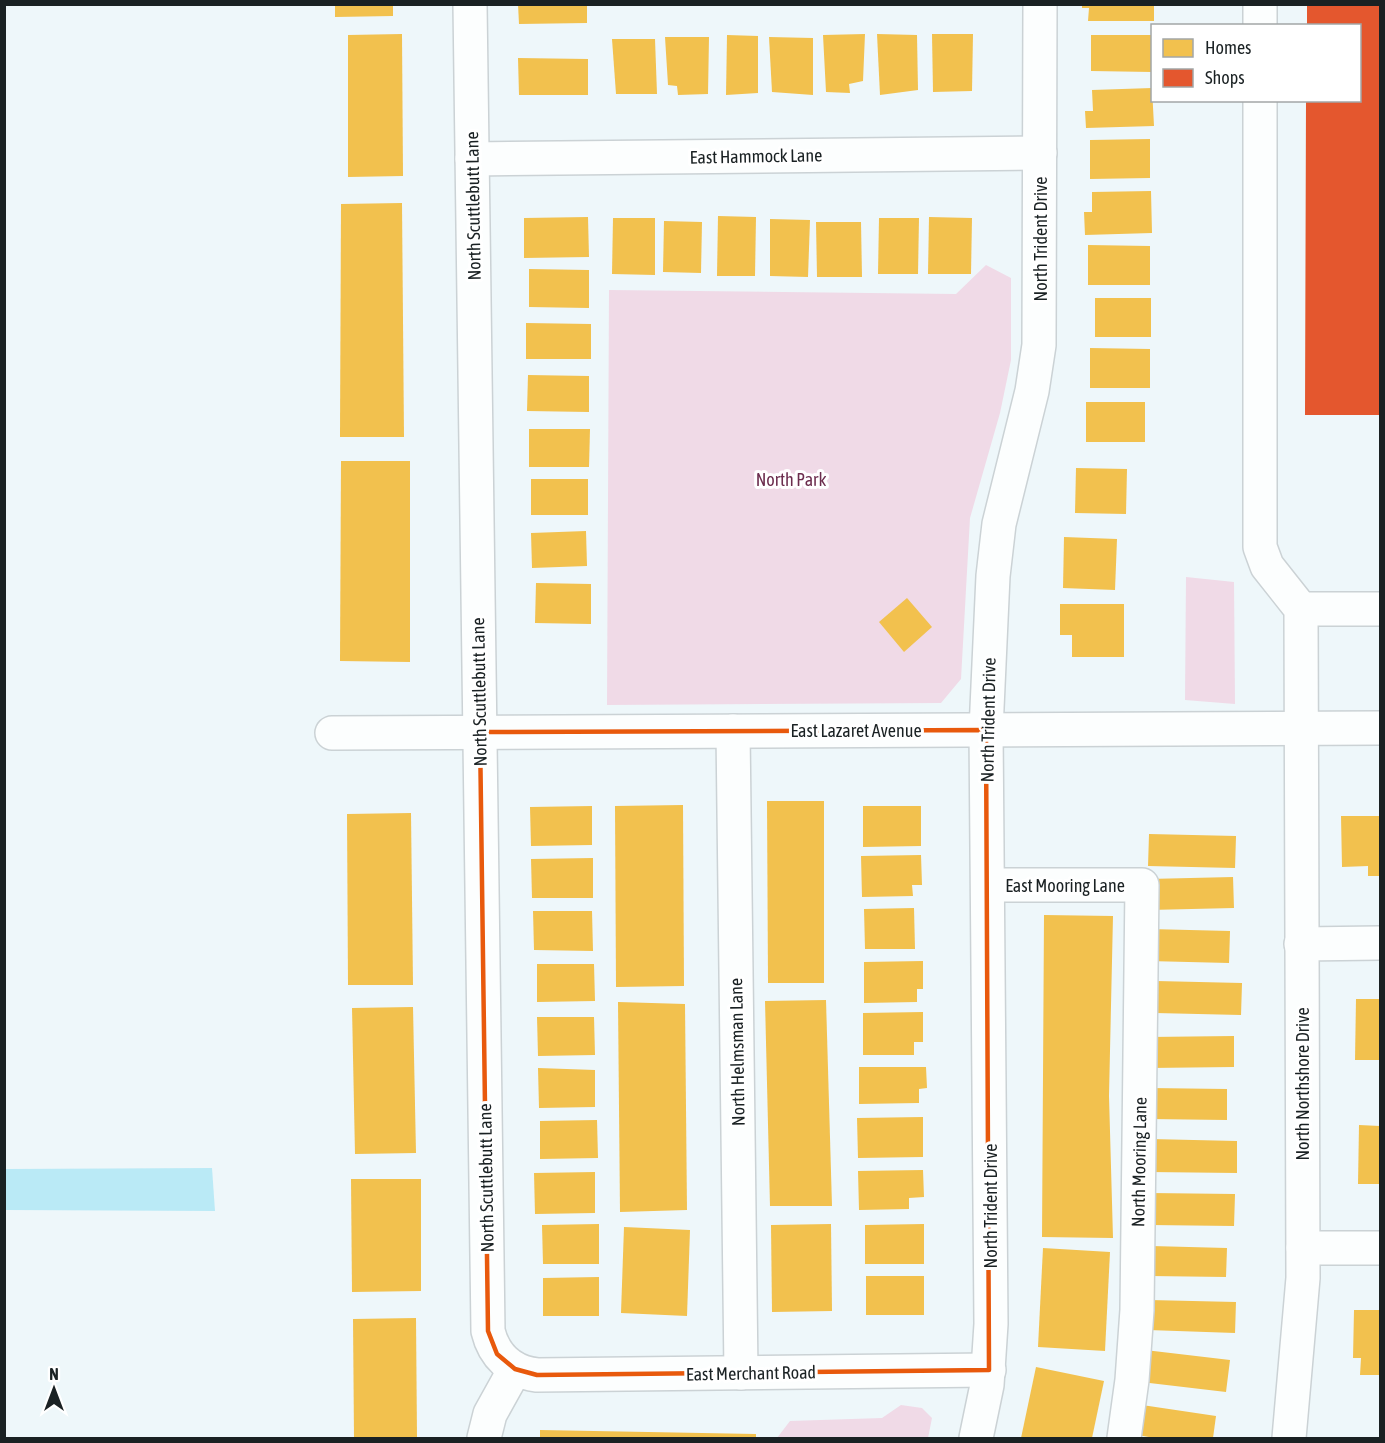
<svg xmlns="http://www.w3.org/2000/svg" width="1385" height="1443" font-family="'Asap Condensed',sans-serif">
	<rect width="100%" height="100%" fill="#eef7fa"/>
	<g fill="#f0dae7">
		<path d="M986 265 1011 278V360L1000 413 970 518 961 679 941 703 607 705 609 290 956 294Z"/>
		<path d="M1186 577 1234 582 1235 704 1185 700Z"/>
		<path d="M901 1405 922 1408 932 1418 928 1438H777L790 1421 882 1418Z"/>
	</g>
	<path fill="#baeaf6" d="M212 1168 215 1211 5 1210V1169Z"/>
	<g fill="#f2c14e">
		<path d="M335 4H393V16L335 17Z"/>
		<path d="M518 4H587V23L519 24Z"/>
		<path d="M1082 4H1154V21H1088L1089 8H1082Z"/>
		<path d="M402 34 403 176 348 177V35Z"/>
		<path d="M865 34 863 81 849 84 850 93 826 92 823 35Z"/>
		<path d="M877 34 917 35 918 90 880 95Z"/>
		<path d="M932 34H973L972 91 933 92Z"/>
		<path d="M727 35 758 36V93L726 95Z"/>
		<path d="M1091 35H1152V72L1091 71Z"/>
		<path d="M665 37H709L708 94 678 95 677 86 668 85Z"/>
		<path d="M769 37 813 38V95L772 92Z"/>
		<path d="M612 39H655L657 94H616Z"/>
		<path d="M518 58 588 59V95H519Z"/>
		<path d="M1152 88 1154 126 1086 128 1085 111H1093L1092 90Z"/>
		<path d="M1150 139V178L1090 179V140Z"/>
		<path d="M1151 191 1152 233 1085 235 1084 212H1092V192Z"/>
		<path d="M402 203 404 437H340L341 204Z"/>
		<path d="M718 216 756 217 755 276H717Z"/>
		<path d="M588 217 589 257 524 258V218Z"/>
		<path d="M929 217 972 218 971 274H928Z"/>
		<path d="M613 218H655V275L612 274Z"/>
		<path d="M879 218H919L918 274H878Z"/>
		<path d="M770 219 810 220 808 277 770 276Z"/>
		<path d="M664 221 702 222 701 273 663 272Z"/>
		<path d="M816 222H861L862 277H817Z"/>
		<path d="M1088 245 1150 246V285H1088Z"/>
		<path d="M529 269 589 270V308L529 307Z"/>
		<rect x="1095" y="298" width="56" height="39"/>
		<path d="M526 323 591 324V359H526Z"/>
		<path d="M1090 348 1150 349V388H1090Z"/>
		<path d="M528 375 589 376V412L527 411Z"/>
		<rect x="1086" y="402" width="59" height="40"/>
		<path d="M529 429H590L589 467H529Z"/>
		<path d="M341 461H410V662L340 661Z"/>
		<path d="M1076 468 1127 469 1126 514 1075 513Z"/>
		<rect x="531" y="479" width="57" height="36"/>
		<path d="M586 531 587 566 532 568 531 533Z"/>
		<path d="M1064 537 1117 539 1115 590 1063 588Z"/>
		<path d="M536 583 591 584V624L535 623Z"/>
		<path d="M907 598 932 627 904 652 879 622Z"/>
		<path d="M1060 604H1124V657H1072V635H1060Z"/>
		<path d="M767 801H824V983H768Z"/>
		<path d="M683 805 684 986 616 987 615 806Z"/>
		<path d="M592 806V845L531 846 530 807Z"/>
		<path d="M863 806H921V846L863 847Z"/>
		<path d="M411 813 413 985H348L347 814Z"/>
		<path d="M1341 816H1380V876H1368V866L1342 867Z"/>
		<path d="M1149 834 1236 836 1235 868 1148 866Z"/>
		<path d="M921 855 922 885H912L913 896 862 897 861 856Z"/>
		<path d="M593 858V898H532L531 859Z"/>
		<path d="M1233 877 1234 908 1149 910 1148 879Z"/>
		<path d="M914 908 915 949H865L864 909Z"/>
		<path d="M533 911H592L593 951 534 950Z"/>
		<path d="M1044 915 1113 916 1109 1096 1113 1238 1042 1237Z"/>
		<path d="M1149 929 1230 931 1229 963 1148 961Z"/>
		<path d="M923 961V989H917V1002L864 1003V962Z"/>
		<path d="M537 964H594L595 1001 537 1002Z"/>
		<path d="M1156 981 1242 983 1241 1015 1155 1013Z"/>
		<path d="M1356 999H1380V1060H1355Z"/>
		<path d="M826 1000 832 1206H770L765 1001Z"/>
		<path d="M618 1002 685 1004 687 1210 620 1212Z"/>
		<path d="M413 1007 416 1153 355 1154 352 1008Z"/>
		<path d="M923 1012V1042H914V1055H863V1013Z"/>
		<path d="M537 1017H594L595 1055 538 1056Z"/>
		<path d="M1234 1036V1067L1149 1068V1037Z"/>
		<path d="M859 1067H926L927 1088 919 1089V1103L859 1104Z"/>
		<path d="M538 1068 595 1070V1107L539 1108Z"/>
		<path d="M1149 1088 1227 1089V1120L1149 1119Z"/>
		<path d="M923 1117V1157L858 1158 857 1118Z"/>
		<path d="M597 1120 598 1158 540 1159V1121Z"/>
		<path d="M1359 1125 1380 1126V1184H1358Z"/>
		<path d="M1150 1139 1237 1141V1173L1149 1172Z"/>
		<path d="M923 1170 924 1197 909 1198V1209L859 1210 858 1171Z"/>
		<path d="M595 1172V1213L535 1214 534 1173Z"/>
		<path d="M351 1179H421V1291L352 1292Z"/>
		<path d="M1150 1193 1235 1194 1234 1226 1150 1225Z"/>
		<path d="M599 1224V1264H543L542 1225Z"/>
		<path d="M831 1224 832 1311 772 1312 771 1225Z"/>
		<path d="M924 1224V1264H865V1225Z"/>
		<path d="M624 1227 690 1230 687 1316 621 1313Z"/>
		<path d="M1151 1246 1227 1248 1226 1277 1150 1276Z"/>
		<path d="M1043 1248 1110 1252 1105 1351 1038 1347Z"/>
		<rect x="866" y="1276" width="58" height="39"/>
		<path d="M599 1277V1316H543V1278Z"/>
		<path d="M1149 1300 1236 1302 1235 1333 1148 1330Z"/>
		<path d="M1354 1310H1380V1375H1360L1361 1358H1353Z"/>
		<path d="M416 1318 417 1438H354L353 1319Z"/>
		<path d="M1145 1350 1230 1360 1226 1392 1141 1382Z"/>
		<path d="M1036 1367 1104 1381 1092 1438H1021Z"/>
		<path d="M1142 1405 1216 1416 1213 1438H1155L1137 1435Z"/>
		<path d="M540 1430 756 1434V1438H540Z"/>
	</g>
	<path fill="#e4572e" d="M1307 4H1380V415H1305L1306 100H1360V26H1307Z"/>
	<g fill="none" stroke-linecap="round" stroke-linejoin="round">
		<g stroke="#cbd2d5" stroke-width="36">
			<g id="minor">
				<path d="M470 4 488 1331C494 1356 511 1372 537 1375L989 1370"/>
				<path d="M1260 26V4"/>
				<path d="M1260 100V547L1267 566 1301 609 1303 1278 1289 1438"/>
				<path d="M472 159 1040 153"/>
				<path d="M1301 609H1380"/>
				<path d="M733 731 741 1373"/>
				<path d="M332 733 1380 728"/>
				<path d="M988 885H1142L1137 1310 1132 1380 1124 1438"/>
				<path d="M1301 944 1380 943"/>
				<path d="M1303 1248H1380"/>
				<path d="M484 1438 490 1414 515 1369"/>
				<path d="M976 1438 987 1385 991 1324 986 730 993 576 999 524 1032 391 1039 345 1040 4"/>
			</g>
		</g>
		<use href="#minor" stroke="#fcfefe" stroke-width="33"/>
	</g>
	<path fill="none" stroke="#e8590c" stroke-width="4.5" stroke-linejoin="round" d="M986 730 989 1370 537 1375 515 1369 497 1354 488 1331 480 732Z"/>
	<g text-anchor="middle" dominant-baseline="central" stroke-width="6" stroke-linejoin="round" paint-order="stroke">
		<g font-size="18" fill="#1a2123" stroke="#fff">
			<text transform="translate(756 156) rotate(-1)">East Hammock Lane</text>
			<text transform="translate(473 206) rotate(-91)">North Scuttlebutt Lane</text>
			<text transform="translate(1040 239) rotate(-90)">North Trident Drive</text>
			<text transform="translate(479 692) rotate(-91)">North Scuttlebutt Lane</text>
			<text transform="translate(988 720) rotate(-89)">North Trident Drive</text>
			<text x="856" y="730">East Lazaret Avenue</text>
			<text x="1065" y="885">East Mooring Lane</text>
			<text transform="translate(737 1052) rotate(-91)">North Helmsman Lane</text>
			<text transform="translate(1302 1084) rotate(-90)">North Northshore Drive</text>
			<text transform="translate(1139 1162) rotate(-89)">North Mooring Lane</text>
			<text transform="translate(486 1178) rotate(-91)">North Scuttlebutt Lane</text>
			<text transform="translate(990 1206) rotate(-90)">North Trident Drive</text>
			<text transform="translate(751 1373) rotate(-1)">East Merchant Road</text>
		</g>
		<g font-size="18" fill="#6c2d4e" stroke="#fff">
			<text x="791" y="479">North Park</text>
		</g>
	</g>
	<rect width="1385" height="1443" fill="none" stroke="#1a2123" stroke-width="12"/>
	<rect x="1151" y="24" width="210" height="78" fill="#ffffff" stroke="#a3a6a7" stroke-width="1.5"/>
	<rect x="1163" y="39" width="30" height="18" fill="#f2c14e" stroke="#a3a6a7" stroke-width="1.5"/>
	<text x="1205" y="54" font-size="18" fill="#1a2123">Homes</text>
	<rect x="1163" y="69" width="30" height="18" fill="#e4572e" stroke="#a3a6a7" stroke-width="1.5"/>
	<text x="1205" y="84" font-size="18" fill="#1a2123">Shops</text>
	<g transform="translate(54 1389)" stroke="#ffffff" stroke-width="4.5" paint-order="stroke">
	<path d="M0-4.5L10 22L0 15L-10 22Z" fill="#1a2123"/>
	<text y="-9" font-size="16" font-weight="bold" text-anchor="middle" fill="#1a2123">N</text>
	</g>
</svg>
